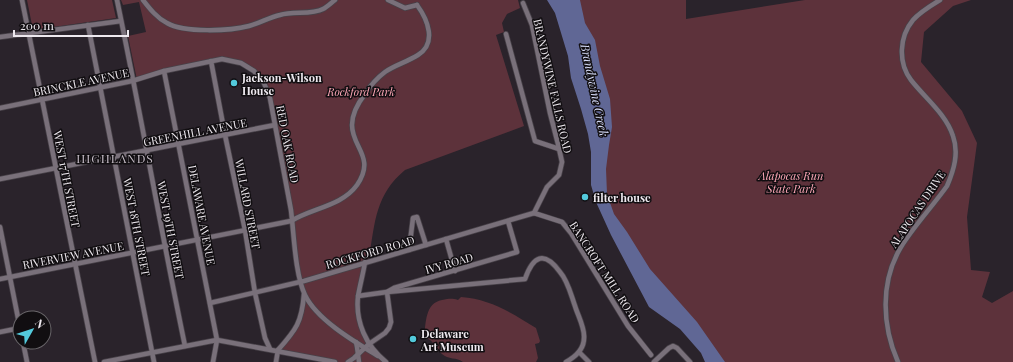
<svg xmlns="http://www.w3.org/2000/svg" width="1013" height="362" font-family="'Playfair Display',serif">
	<rect width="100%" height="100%" fill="#2a232b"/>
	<g fill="#5d323b">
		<path d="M27 0H112L116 18 33 30Z"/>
		<path d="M121 0H518L520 8 507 14 502 23 504 32 496 35 524 126 405 170C375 195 375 223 369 258L365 262 358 296V314L369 344 364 348 386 362H335L278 350 293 333 304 300 291 221 267 89 250 68 222 59 137 80 128 36 146 32 139 2 123 5Z"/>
		<path d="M562 0H686V19L805 0H971L953 6 924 32 921 62 962 111 977 143 967 217 971 270 990 272 982 297 992 303 1013 291V362H713L601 206 596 137Z"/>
		<path d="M461 297C490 299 512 313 536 328L540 341 539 343 535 344 538 358 536 362H463C457 357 448 360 442 354 435 348 434 340 424 337 426 323 425 303 442 300 449 299 451 298 458 300Z"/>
	</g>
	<path fill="#606795" d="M547 0H580L585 23 595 40 600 66 610 99 612 127 609 145 606 169 607 194 614 214 627 232 650 269 697 322 725 362H705L701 353 680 329 649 307 611 235 596 202 591 185V152L588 134 581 109 571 78 568 56 555 13Z"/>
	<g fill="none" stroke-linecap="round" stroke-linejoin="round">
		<g stroke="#484249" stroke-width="6">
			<g id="minor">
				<path d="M22 0 95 362"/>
				<path d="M117 0C141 115 161 231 185 346"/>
				<path d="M143 0C150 9 157 18 167 23 184 33 230 31 249 26 260 23 270 17 280 15 293 11 312 15 323 9 327 7 331 3 335 0"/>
				<path d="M388 0 405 8 417 5"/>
				<path d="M523 3 532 25 550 113 558 144 562 162 559 175 547 187 534 213"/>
				<path d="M88 25 154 362"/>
				<path d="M506 34 535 141 559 149"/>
				<path d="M0 37 121 21"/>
				<path d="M211 61 225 135 245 230 255 293 265 338 270 349"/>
				<path d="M164 71 217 340 213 362"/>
				<path d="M0 108 132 81 164 71 222 59 241 63 254 71 264 83 270 98 291 210C294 234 295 274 305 295 317 320 355 342 378 356"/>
				<path d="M0 179 275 125"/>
				<path d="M534 213 562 222 571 233 628 326 651 355"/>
				<path d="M0 227 20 328"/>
				<path d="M446 239 455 271"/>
				<path d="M409 250 413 218 417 217 426 245"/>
				<path d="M365 262C363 274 360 285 358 296 355 322 366 346 386 362"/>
				<path d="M0 279 291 221C312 208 342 206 357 185 376 157 352 148 352 125 352 113 358 103 365 94 370 86 377 78 385 72 395 65 407 62 418 55 437 43 428 20 417 5"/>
				<path d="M358 296 387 292 525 279C533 256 544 250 560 272 568 281 571 295 575 306 578 316 585 328 584 338 584 349 575 357 566 362"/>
				<path d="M210 303 304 281 534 213"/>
				<path d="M0 332 20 328"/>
				<path d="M23 342 27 362"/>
				<path d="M356 342 357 347 359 362"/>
				<path d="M278 350C296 330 302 322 304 294"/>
				<path d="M579 352 589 362"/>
				<path d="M104 362 217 340 335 362"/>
				<path d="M276 362 278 350"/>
				<path d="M348 362 354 358 369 344 385 333 389 328 391 322 387 292 394 288 517 252 508 221"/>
				<path d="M654 362 669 348 673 346 677 348 690 362"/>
				<path d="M898 362C882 326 880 282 901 247 914 226 932 207 947 186 954 170 959 153 953 136 946 114 925 98 911 80 898 63 899 37 913 20 920 12 930 6 940 0"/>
			</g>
		</g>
		<use href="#minor" stroke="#79707a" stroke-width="4.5"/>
	</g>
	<g fill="#53cadc" stroke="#110e11" stroke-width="1.5">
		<circle cx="234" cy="83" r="4"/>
		<circle cx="585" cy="197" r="4"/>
		<circle cx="413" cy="339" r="4"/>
	</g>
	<g text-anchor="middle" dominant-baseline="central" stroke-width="3" stroke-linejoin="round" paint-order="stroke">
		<g font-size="11" font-weight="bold" fill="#eee9ef" stroke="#110e11" text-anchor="start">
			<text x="242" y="77">Jackson-Wilson<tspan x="242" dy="13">House</tspan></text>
			<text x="593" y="197">filter house</text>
			<text x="421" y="333">Delaware<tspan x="421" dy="13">Art Museum</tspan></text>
		</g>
		<g font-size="11" fill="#eee9ef" stroke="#110e11">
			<text transform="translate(81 82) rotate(-12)">BRINCKLE AVENUE</text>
			<text transform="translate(553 86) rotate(77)">BRANDYWINE FALLS ROAD</text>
			<text transform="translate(195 132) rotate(-11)">GREENHILL AVENUE</text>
			<text transform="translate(288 144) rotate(79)">RED OAK ROAD</text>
			<text transform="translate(67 179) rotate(79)">WEST 17TH STREET</text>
			<text transform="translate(248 204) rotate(79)">WILLARD STREET</text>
			<text transform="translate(917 209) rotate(-56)">ALAPOCAS DRIVE</text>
			<text transform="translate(202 215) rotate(79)">DELAWARE AVENUE</text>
			<text transform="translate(137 227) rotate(79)">WEST 18TH STREET</text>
			<text transform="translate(171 230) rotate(79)">WEST 19TH STREET</text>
			<text transform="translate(370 252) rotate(-16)">ROCKFORD ROAD</text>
			<text transform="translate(73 255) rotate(-11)">RIVERVIEW AVENUE</text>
			<text transform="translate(449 263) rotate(-16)">IVY ROAD</text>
			<text transform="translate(605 272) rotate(57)">BANCROFT MILL ROAD</text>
		</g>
		<g font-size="11" font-style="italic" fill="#fda7b7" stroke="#110e11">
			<text x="361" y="91">Rockford Park</text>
			<text x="791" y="175">Alapocas Run<tspan x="791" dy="13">State Park</tspan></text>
		</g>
		<g font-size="12" font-style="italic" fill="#d4daf7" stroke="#110e11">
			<text transform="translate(595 90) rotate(78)">Brandywine Creek</text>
		</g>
		<g font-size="12" letter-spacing="1" fill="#c4bbc5" stroke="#110e11">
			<text x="115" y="158">HIGHLANDS</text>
		</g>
	</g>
	<g transform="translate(32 330) rotate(51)"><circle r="19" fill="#110e11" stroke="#69666a"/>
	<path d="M0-3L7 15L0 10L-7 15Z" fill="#53cadc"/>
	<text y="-6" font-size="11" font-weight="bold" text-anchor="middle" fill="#eee9ef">N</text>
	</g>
	<path d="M14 30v6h114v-6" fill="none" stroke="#eee9ef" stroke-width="2"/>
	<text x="20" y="30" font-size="12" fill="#eee9ef" stroke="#110e11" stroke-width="3" paint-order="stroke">200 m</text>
</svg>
